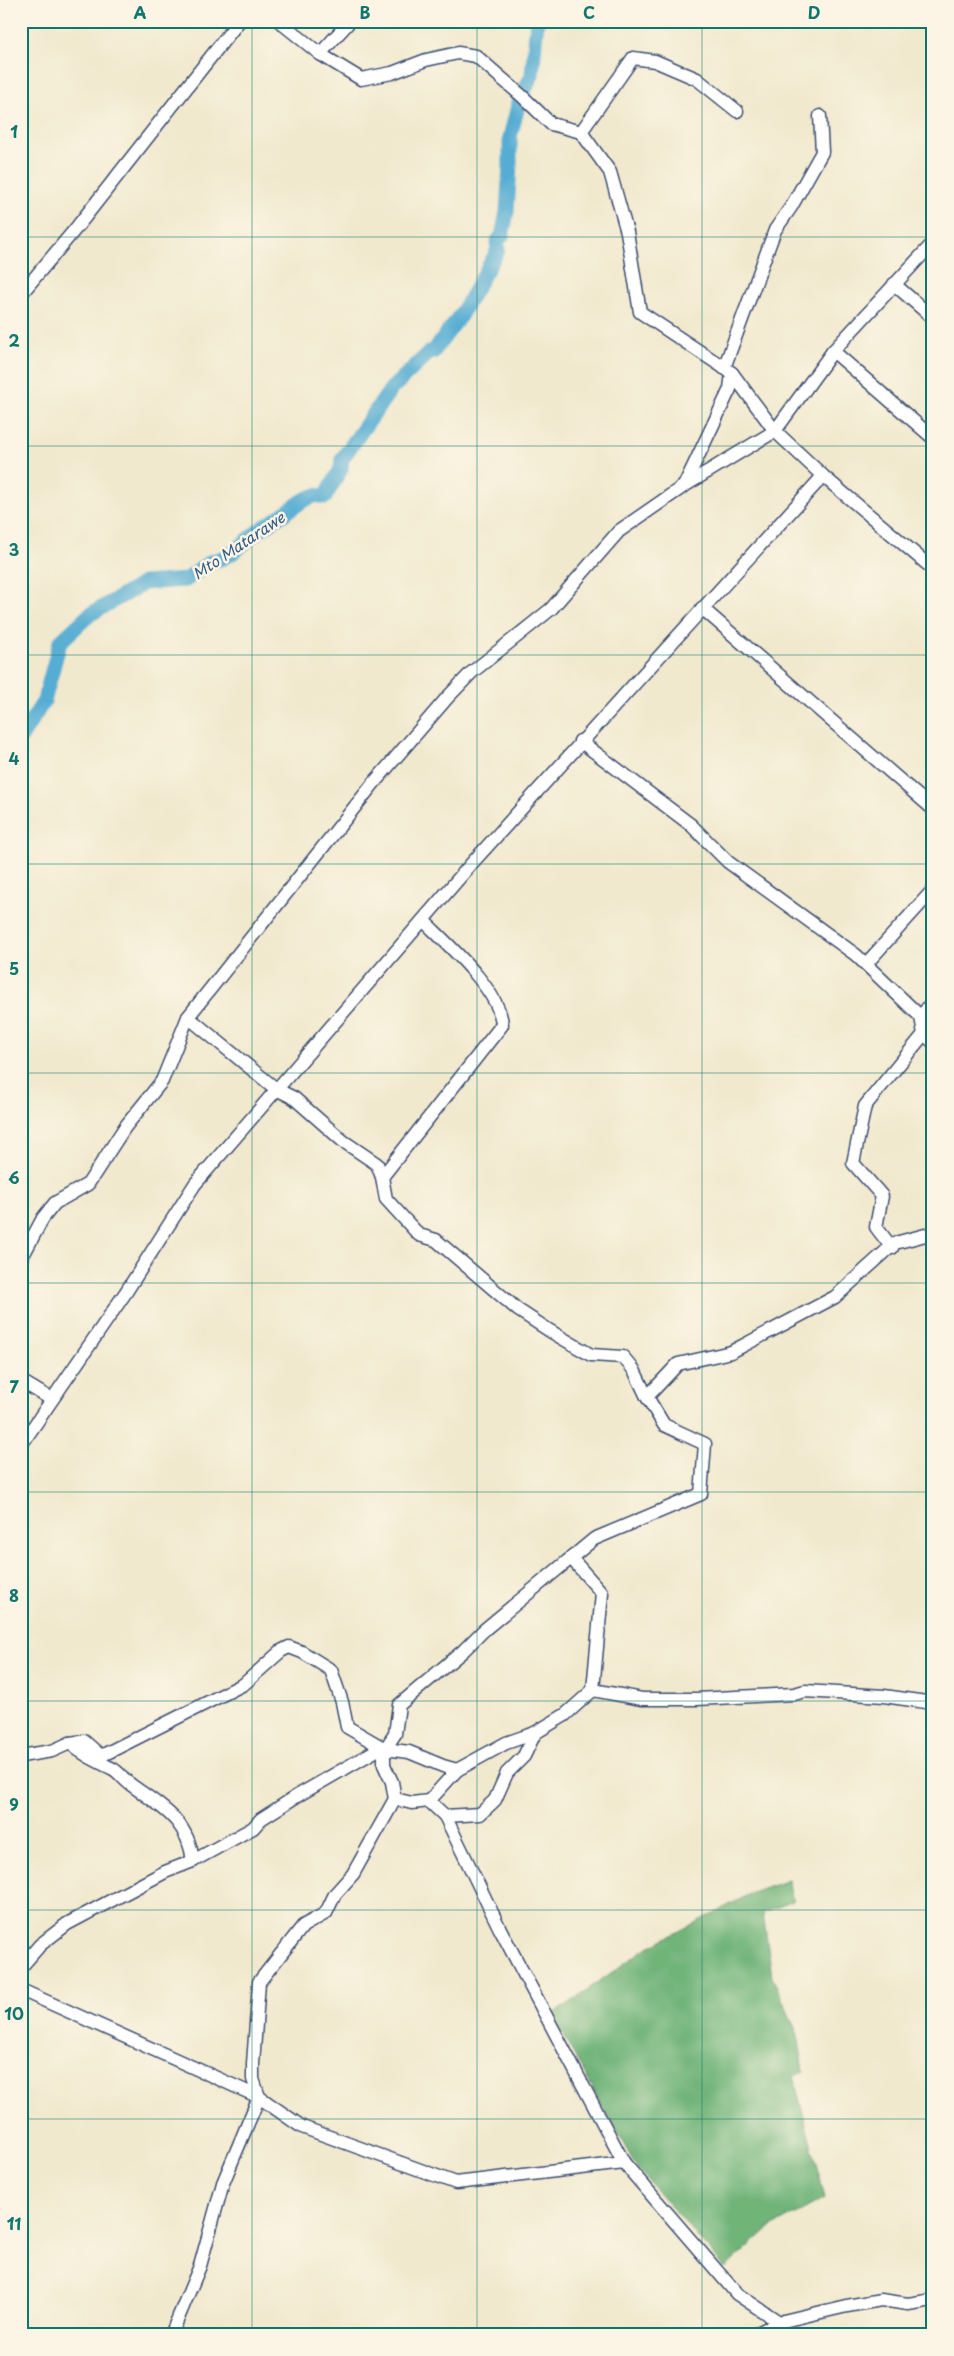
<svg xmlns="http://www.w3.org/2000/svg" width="954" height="2356" font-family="'Playpen Sans',sans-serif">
	<rect width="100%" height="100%" fill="#fcf5e5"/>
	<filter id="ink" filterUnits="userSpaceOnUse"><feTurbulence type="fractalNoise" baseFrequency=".02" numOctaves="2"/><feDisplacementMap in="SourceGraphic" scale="10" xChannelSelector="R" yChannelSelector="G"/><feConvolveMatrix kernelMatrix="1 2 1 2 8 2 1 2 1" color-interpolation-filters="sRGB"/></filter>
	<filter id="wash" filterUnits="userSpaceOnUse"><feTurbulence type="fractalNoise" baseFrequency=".0096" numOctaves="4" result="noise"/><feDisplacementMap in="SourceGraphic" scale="20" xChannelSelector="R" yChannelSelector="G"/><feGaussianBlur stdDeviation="1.12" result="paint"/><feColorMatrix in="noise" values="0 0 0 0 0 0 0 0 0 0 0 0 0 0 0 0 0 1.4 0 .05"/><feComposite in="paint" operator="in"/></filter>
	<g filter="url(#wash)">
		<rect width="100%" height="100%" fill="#f1e9ce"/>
		<path fill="#6fb478" stroke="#45726b" d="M788 1880 793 1901 763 1913 772 1976 798 2035 804 2071 793 2075 825 2198 768 2229 725 2268 637 2168 552 2015 643 1950 752 1893Z"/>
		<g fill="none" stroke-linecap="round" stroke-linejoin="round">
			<path stroke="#56add3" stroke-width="15" d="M21 737 44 701 60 642 89 615 144 583 186 580 210 562 223 558 234 552 257 532 304 500 316 495 325 497 341 469 342 459 391 389 430 352H433L460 316 498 250 497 242 502 236 507 212 510 166V137L519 102 532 75 537 21"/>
		</g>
	</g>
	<g filter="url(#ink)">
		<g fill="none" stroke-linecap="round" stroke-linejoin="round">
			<g stroke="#3b4b6f" stroke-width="15">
				<g id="minor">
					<path d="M279 21 320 54 361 79 392 73 426 60 458 53 476 56 522 96 551 124 581 132 633 58 655 61 697 79 737 111"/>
					<path d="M320 54 350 21"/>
					<path d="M581 132 610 172 627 232 640 312 732 373 775 431 823 476 933 569"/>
					<path d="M894 284 933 318"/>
					<path d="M21 294 77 227 239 21"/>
					<path d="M833 351 933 438"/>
					<path d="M724 368 775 230 791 207 822 152 820 116"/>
					<path d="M684 486 730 389 732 373"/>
					<path d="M702 608 933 809"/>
					<path d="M580 741 691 825 728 862 856 955 921 1017"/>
					<path d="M866 964 933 890"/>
					<path d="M933 1000 921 1017 924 1034 933 1042"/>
					<path d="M188 1017 276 1089 294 1098 343 1141 377 1164 382 1177 386 1199 419 1235 436 1240 518 1310 550 1331 591 1355 623 1357 634 1370 647 1397"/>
					<path d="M382 1177 502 1025C501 991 446 943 423 920"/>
					<path d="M892 1248 876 1227 882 1196 853 1163 865 1106 924 1034"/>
					<path d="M21 1259 43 1218 55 1203 88 1184 125 1127 162 1081 188 1017 373 784 447 698 471 673 551 609 619 531 684 486 775 431 833 351 933 243"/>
					<path d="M21 1381 51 1399"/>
					<path d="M21 1445 126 1292 195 1184 473 862 823 476"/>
					<path d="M571 1558 602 1593 593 1690 642 1699H697L794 1694 805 1691 884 1696 933 1703"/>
					<path d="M70 1743C83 1755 97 1761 113 1769 119 1772 124 1780 130 1784 161 1807 188 1819 193 1861"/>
					<path d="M21 1756 52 1751 70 1743 84 1741 101 1756 244 1684 281 1651 289 1647 302 1652 331 1670 342 1702 347 1727 385 1749 409 1752 443 1766 457 1770"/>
					<path d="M395 1799 353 1874 335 1894 326 1913 303 1926 259 1982 253 2064V2079L259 2097 302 2127 456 2183 624 2163 737 2294 779 2322"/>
					<path d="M429 1801 457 1770 506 1743 535 1733"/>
					<path d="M445 1816 480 1814 495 1800 507 1773 524 1756 535 1733 565 1715 593 1690"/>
					<path d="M21 1967 40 1945 67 1924 165 1872 193 1861 253 1828 261 1819 297 1796 382 1747"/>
					<path d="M21 1990 259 2097 223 2183 200 2266 171 2335"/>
					<path d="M624 2163 500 1929 445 1816 429 1801 412 1803 395 1799 392 1782 384 1765V1757L385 1749 395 1734 399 1705 463 1651 484 1630 594 1539 701 1494 705 1444 664 1425 647 1397 678 1364 731 1352 835 1297 895 1243 933 1233"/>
					<path d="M754 2335 779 2322 847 2306 881 2300 908 2304 933 2300"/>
				</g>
			</g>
			<use href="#minor" stroke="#fff" stroke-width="12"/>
		</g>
	</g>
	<path fill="none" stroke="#0f766e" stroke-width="1" stroke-opacity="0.55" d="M252 21V2335M477 21V2335M702 21V2335M21 237H933M21 446H933M21 655H933M21 864H933M21 1073H933M21 1283H933M21 1492H933M21 1701H933M21 1910H933M21 2119H933"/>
	<g text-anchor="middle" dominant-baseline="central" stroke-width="5" stroke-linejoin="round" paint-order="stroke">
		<g font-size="15" font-style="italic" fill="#305b87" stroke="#fcf5e5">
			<text transform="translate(238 545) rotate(-34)">Mto Matarawe</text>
		</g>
	</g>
	<rect width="954" height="2356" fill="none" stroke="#fcf5e5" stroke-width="55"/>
	<rect x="28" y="28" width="898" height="2300" fill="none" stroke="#0f766e" stroke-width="2"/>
	<g font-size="16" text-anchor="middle" font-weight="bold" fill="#0f766e">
		<text x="140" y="19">A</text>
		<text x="365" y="19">B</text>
		<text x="589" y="19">C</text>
		<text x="814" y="19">D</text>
		<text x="14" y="138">1</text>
		<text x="14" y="347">2</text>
		<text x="14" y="556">3</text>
		<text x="14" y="765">4</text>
		<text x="14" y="975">5</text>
		<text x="14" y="1184">6</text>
		<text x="14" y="1393">7</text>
		<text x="14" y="1602">8</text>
		<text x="14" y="1811">9</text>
		<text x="14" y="2020">10</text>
		<text x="14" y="2230">11</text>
	</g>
</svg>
